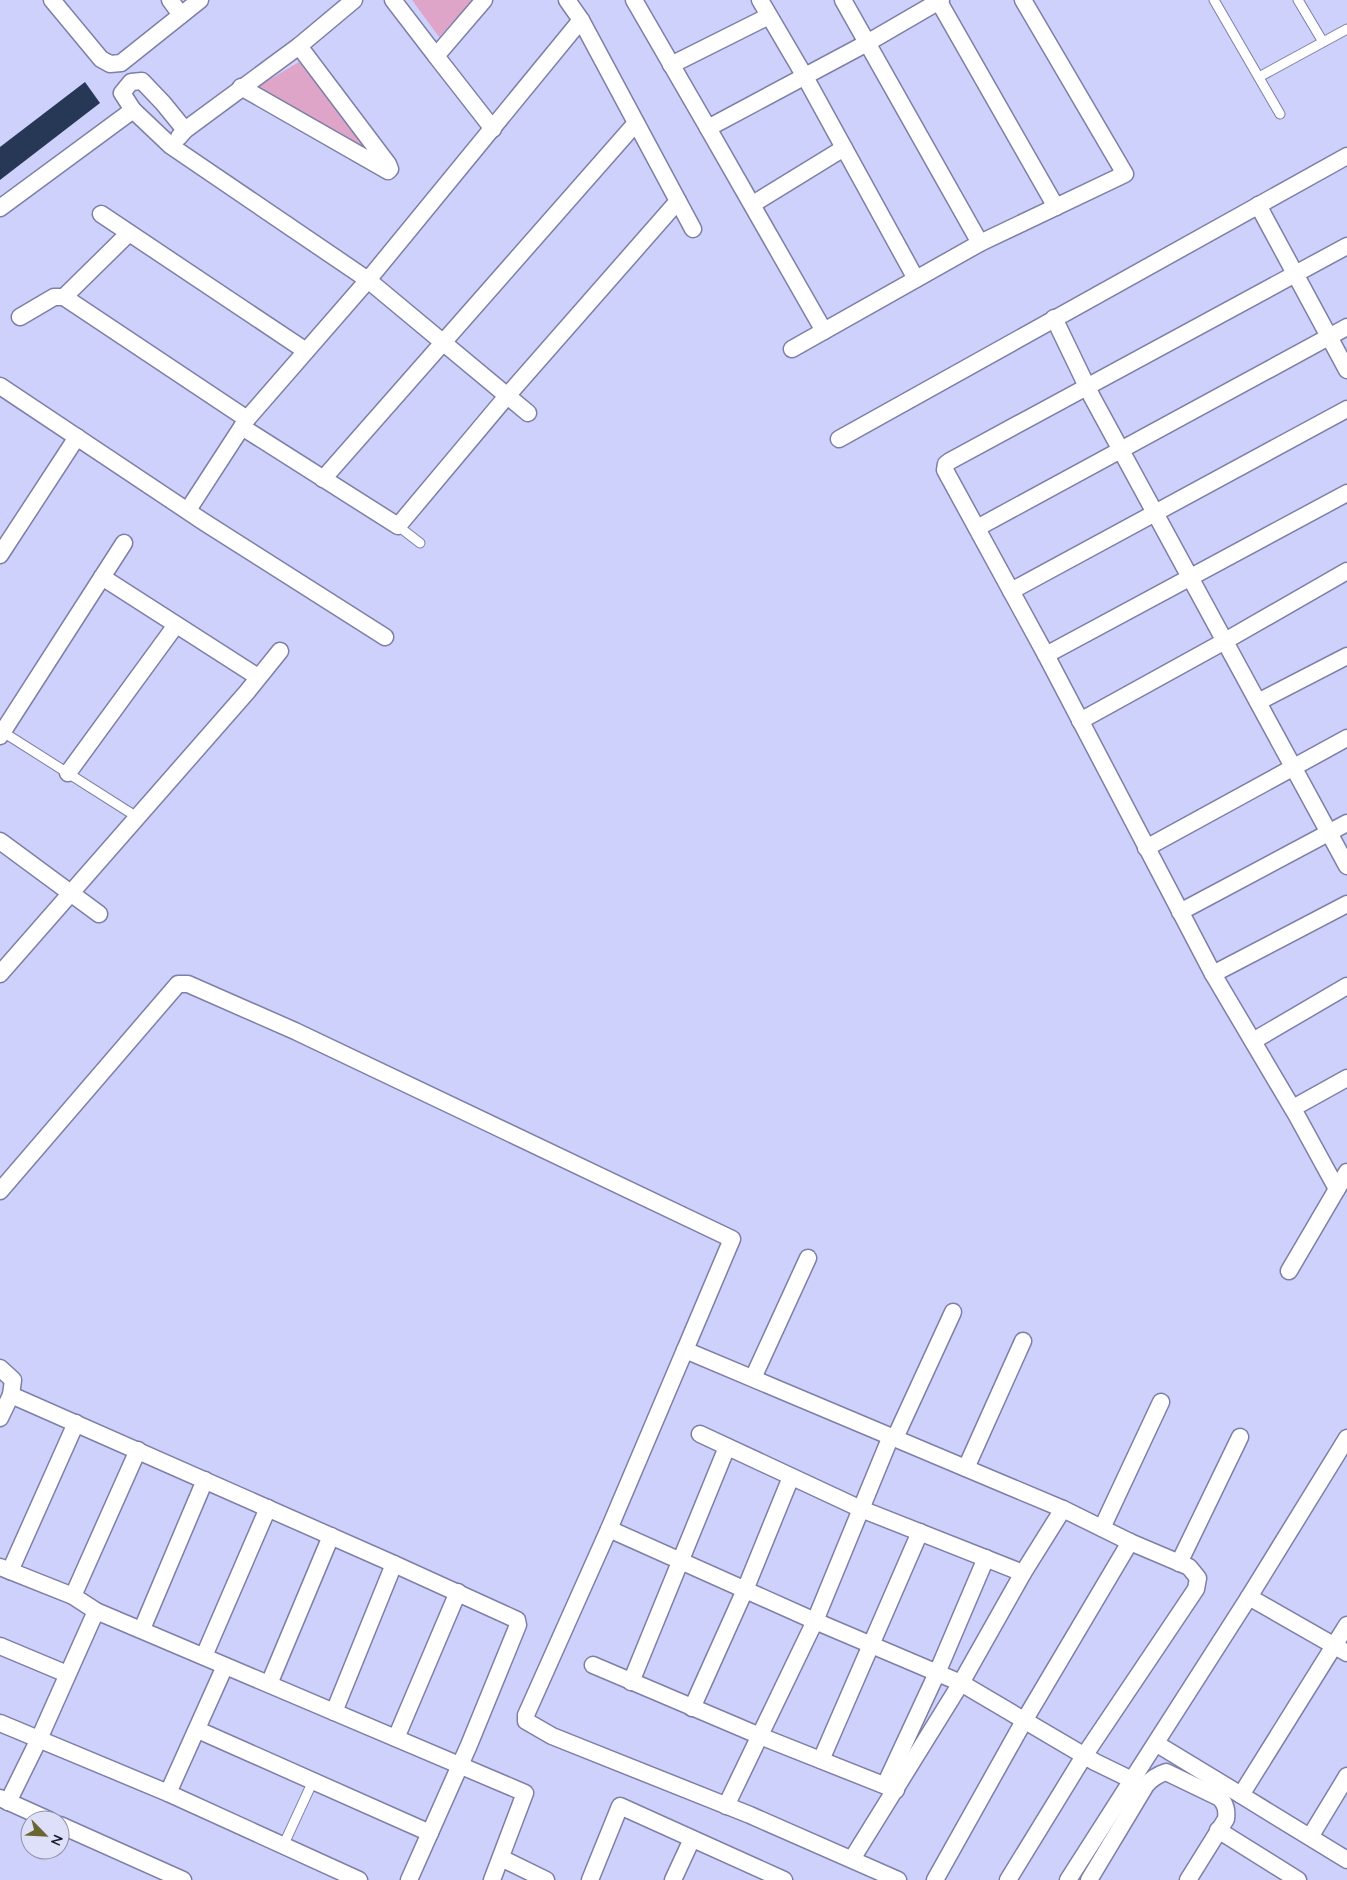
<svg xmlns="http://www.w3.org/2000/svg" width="1347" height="1880" font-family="Quicksand,sans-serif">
	<rect width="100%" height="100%" fill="#ced1fc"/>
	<g fill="#dfa5c8">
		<path d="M412 0H473L439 37Z"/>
		<path d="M299 62 373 156 257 87Z"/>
	</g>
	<path fill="#273857" d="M85 82 100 103 0 180V147Z"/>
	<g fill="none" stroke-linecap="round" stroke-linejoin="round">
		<g stroke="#7d7fa6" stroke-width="11">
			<g id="lane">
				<path d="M1214 0 1280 114"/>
				<path d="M1298 0 1323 42"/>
				<path d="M1259 77 1347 29"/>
				<path d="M398 526 420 543"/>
				<path d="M3 732 137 817"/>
				<path d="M283 1846 313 1781"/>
			</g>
		</g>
		<g stroke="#7d7fa6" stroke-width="19">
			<g id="street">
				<path d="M52 0 101 59 110 64 121 63 200 0"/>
				<path d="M170 0 181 15"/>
				<path d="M393 0 436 56 484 0"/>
				<path d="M567 0 581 20 693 229"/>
				<path d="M634 0 708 128 867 43 941 0"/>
				<path d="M760 0 804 75 916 279"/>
				<path d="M843 0 980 243"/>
				<path d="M938 0 1056 207"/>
				<path d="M436 56 493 129"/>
				<path d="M671 65 769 16"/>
				<path d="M241 87 388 171 390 169 388 164 299 46"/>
				<path d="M708 128 824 331"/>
				<path d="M185 130 163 103 142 81 131 82 122 93 133 110 171 146 368 280 528 413"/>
				<path d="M179 137 185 130 299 46 354 0"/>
				<path d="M753 204 844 148"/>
				<path d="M1258 205 1347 370"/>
				<path d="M0 208 133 110"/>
				<path d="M101 214 306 351"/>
				<path d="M64 297 129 233"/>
				<path d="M20 317 54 297H64L247 419"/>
				<path d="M1054 318 1092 397 1347 866"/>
				<path d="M792 349 980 243 1125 174 1023 0"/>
				<path d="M0 386 204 522 385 637"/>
				<path d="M242 427 398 526 507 396 678 201"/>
				<path d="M839 439 1347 156"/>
				<path d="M323 479 636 123"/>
				<path d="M188 510 247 419 368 280 581 20"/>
				<path d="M977 528 1347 327"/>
				<path d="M0 555 77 437"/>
				<path d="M102 577 258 677"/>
				<path d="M1011 591 1347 409"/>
				<path d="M1046 655 1347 493"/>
				<path d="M1258 702 1347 656"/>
				<path d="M1080 721 1225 641 1347 571"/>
				<path d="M0 736 124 543"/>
				<path d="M68 773 176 625"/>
				<path d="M0 841 99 914"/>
				<path d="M1146 848 1347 738"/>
				<path d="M1180 912 1347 823"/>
				<path d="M0 974 247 692 280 651"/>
				<path d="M1213 974 1347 904"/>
				<path d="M1253 1041 1347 986"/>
				<path d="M1293 1108 1347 1078"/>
				<path d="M1337 1189 1297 1116 1213 974 1046 655 945 470 946 464 950 461 1347 246"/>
				<path d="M0 1191 178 984H188L295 1031 732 1239 685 1350"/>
				<path d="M1289 1271 1347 1172"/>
				<path d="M0 1368 13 1380 11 1395 394 1564 517 1620 518 1625 469 1745 409 1880"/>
				<path d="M753 1378 808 1258"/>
				<path d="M0 1418 11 1395"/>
				<path d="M700 1434 861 1509 1023 1573"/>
				<path d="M895 1438 953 1312"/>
				<path d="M966 1468 1023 1341"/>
				<path d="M1102 1528 1161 1402"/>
				<path d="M609 1529 815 1621 961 1683 1095 1762 1132 1780"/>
				<path d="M1179 1563 1240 1437"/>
				<path d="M0 1567 73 1596 96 1611 525 1793 492 1880"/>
				<path d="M10 1571 76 1423"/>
				<path d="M73 1596 138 1450"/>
				<path d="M1249 1597 1347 1653"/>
				<path d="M142 1629 205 1480"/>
				<path d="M0 1646 67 1674"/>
				<path d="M204 1656 268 1508"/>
				<path d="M593 1665 760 1736 896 1790"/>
				<path d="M225 1666 168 1793 359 1880"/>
				<path d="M631 1682 727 1447"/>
				<path d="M269 1684 331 1536"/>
				<path d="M692 1708 745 1590 791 1477"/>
				<path d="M334 1712 394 1564"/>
				<path d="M0 1723 168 1793"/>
				<path d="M198 1730 430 1833"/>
				<path d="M396 1738 458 1592"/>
				<path d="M1157 1744 1241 1795 1347 1625"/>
				<path d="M821 1760 920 1532"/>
				<path d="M885 1785 937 1673 986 1558"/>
				<path d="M1241 1795 1347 1860"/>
				<path d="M0 1798 49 1820"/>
				<path d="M8 1802 39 1739 96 1611"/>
				<path d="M726 1806 815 1621 891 1436"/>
				<path d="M60 1825 183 1880"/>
				<path d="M1218 1830 1298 1880"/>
				<path d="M1310 1837 1347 1776"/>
				<path d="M501 1858 546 1880"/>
				<path d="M852 1859 961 1683 1023 1573 1063 1509"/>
				<path d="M590 1880 620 1806 784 1880"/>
				<path d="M673 1880 692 1839"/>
				<path d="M898 1880 750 1815 552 1736 526 1721V1715L609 1529 685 1350 1063 1509 1130 1542 1189 1567 1198 1578 1196 1589 1084 1756 1008 1880"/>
				<path d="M935 1880 1024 1721 1130 1542"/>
				<path d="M1068 1880 1249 1597 1347 1438"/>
				<path d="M1089 1880 1146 1785C1152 1778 1157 1775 1166 1772L1220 1798C1226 1805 1227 1810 1226 1819L1188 1880"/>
			</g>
		</g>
		<use href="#lane" stroke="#fff" stroke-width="9"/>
		<use href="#street" stroke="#fff" stroke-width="16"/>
	</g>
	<g transform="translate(45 1835) rotate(114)"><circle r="24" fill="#dee0fa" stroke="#8f90a6"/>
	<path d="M0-4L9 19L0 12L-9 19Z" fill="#6b6531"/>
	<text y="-8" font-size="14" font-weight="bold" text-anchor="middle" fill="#191929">N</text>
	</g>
</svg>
